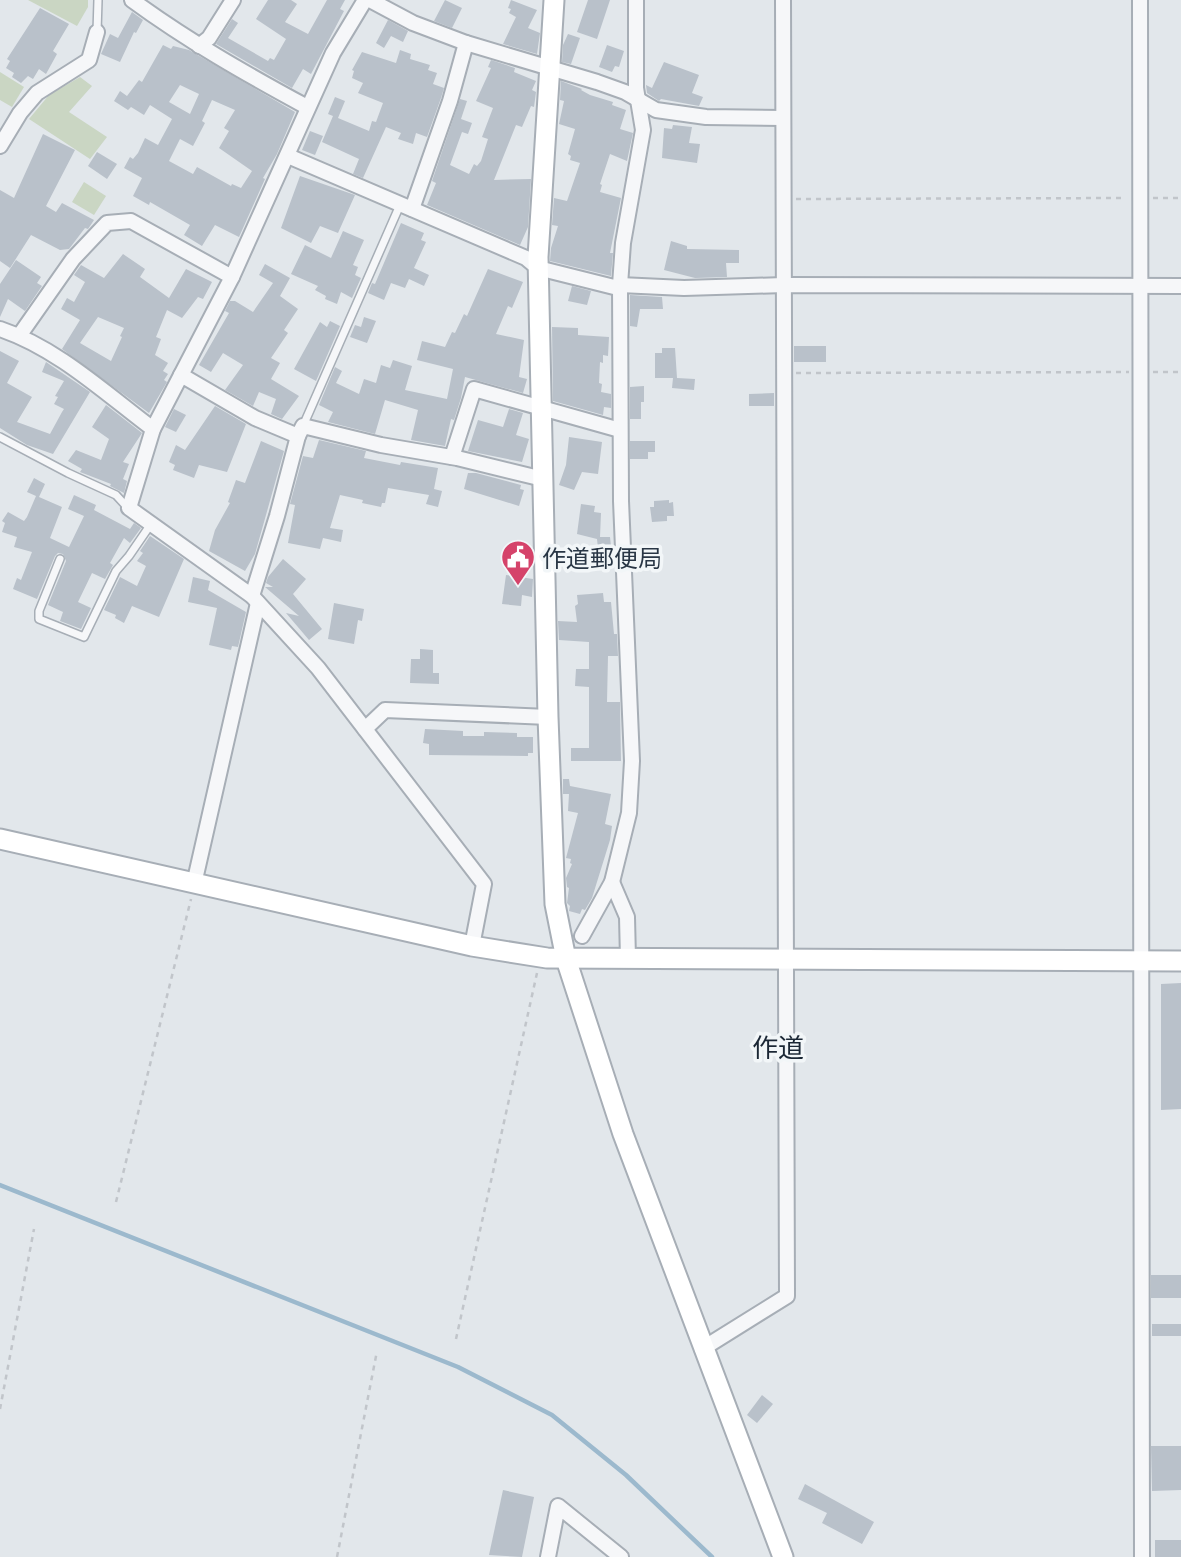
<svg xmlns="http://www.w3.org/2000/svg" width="1181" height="1557" font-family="'Golos Text','Noto Sans JP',sans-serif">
	<rect width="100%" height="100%" fill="#e2e7eb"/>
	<g fill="#cad6c3">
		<path d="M28 0H88V7L77 26Z"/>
		<path d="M0 72 24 87 12 107 0 100Z"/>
		<path d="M80 77 92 86 69 112 107 137 90 159 29 119 49 95Z"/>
		<path d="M84 182 106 196 94 215 72 202Z"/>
	</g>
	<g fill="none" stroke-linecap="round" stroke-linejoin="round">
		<path stroke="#9cb9cd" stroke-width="4.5" d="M0 1185 458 1367 552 1415 626 1475 712 1557"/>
	</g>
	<g fill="#b9c1ca" fill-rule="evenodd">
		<path d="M268 0H291L297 4 285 22 308 34 327 0H345L340 9 344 11 311 74 303 69 292 88 216 44 232 19 238 23 228 38 268 61 270 58 274 60 286 39 256 19Z"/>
		<path d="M445 0 462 8 452 28 434 21Z"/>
		<path d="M511 0 537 10 528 28 540 33 537 54 503 44 516 17 509 13 511 9 508 8Z"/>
		<path d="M588 0H610L597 39 577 32Z"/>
		<path d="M40 8 69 24 53 51 57 54 46 74 39 69 33 79 28 76 21 83 12 77 14 73 6 68 10 61 7 59Z"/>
		<path d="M132 12 143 20 136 33 134 32 120 62 101 54 110 34 118 38Z"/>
		<path d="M388 20 408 31 403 42 391 36 384 48 376 43Z"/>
		<path d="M568 34 580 38 571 64 562 62 563 45Z"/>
		<path d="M163 45 171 49 173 46 189 50 295 112 277 154 263 178 265 179 239 237 215 225 202 246 184 235 190 225 150 202 149 205 133 196 142 178 124 168 130 157 133 159 138 153 145 138 158 145 172 119 150 105 144 115 131 107 128 110 114 101 120 91 127 96 139 80 142 82ZM180 85 199 94 190 114 169 102ZM212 100 235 110 224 128 229 131 219 148 252 171 241 188 232 184 231 186 197 167 193 174 169 161 180 139 193 146 205 123 202 121Z"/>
		<path d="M607 45 624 51 619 67 615 66 612 72 599 67Z"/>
		<path d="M400 50 411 54 410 59 430 65 428 70 437 73 433 84 444 88 441 98 427 137 416 133 413 144 398 139 401 133 386 127 363 178 353 174 359 159 322 142 333 116 328 114 335 97 345 101 338 118 369 131 372 121 376 122 383 103 358 93 363 83 352 78 354 71 352 70 362 52 396 63Z"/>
		<path d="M491 60 515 68 514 72 536 81 532 90 536 92 534 107 531 106 522 127 516 125 494 180 531 179 528 227 520 245 427 205 436 183 432 181 460 99 467 101 461 119 472 123 468 134 462 132 450 165 469 174 474 164 477 166 481 161 488 139 482 137 493 108 476 101 491 68 488 67Z"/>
		<path d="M664 62 699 75 692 93 703 97 699 106 661 99 659 101 647 93 646 85 652 88Z"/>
		<path d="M561 81 582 89 581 90 590 95 613 102 612 105 626 110 620 129 633 133 627 161 610 154 600 184 602 185 600 192 621 198 610 253H613L611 276 550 261 551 248 558 226 552 225 554 198 567 201 580 163 570 160 571 156 568 154 575 129 559 124 564 101 560 100Z"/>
		<path d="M673 125 692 127 689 143 700 144 697 163 662 158 664 128 672 129Z"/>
		<path d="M310 131 323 136 315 155 302 150Z"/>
		<path d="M43 134 75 150 46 206 56 212 62 203 94 220 88 229 85 228 69 249 60 250 31 235 10 268 0 261V190L14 198Z"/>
		<path d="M97 152 117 164 107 179 88 166Z"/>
		<path d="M300 176 355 195 338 233 320 226 311 243 281 228Z"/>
		<path d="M401 223 424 233 421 240 426 242 414 268 429 275 424 286 409 279 405 288 391 283 384 300 368 293 372 283 375 284Z"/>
		<path d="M343 231 364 240 353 265 358 267 355 275 361 278 352 298 341 292 337 304 325 299 326 296 315 290 318 286 291 274 305 245 331 258Z"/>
		<path d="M671 241 687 246V249L739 250V263H726L727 277 695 278 664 270Z"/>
		<path d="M123 254 145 269 140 277 169 298 186 269 212 282 203 299 198 297 182 318 167 310 156 337 161 339 155 355 168 363 163 371 168 374 164 380 167 382 149 413 62 349 80 320 61 309 67 298 74 302 85 282 74 275 81 265 104 278ZM98 317 124 328 120 336 122 337 111 361 80 343Z"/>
		<path d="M16 260 41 277 37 283 42 286 25 311 8 299 0 317V284Z"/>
		<path d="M265 264 290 278 280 296 298 309 284 330 288 333 271 358 280 363 271 379 299 396 282 419 271 414 276 399 259 392 253 406 225 390 243 365 223 353 211 372 199 365 229 313 225 311 230 301H235L253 312 273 283 259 275Z"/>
		<path d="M488 269 523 282 512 308 508 306 496 334 524 340 519 377 527 379 523 393 465 377 461 398 454 420 451 419 445 446 411 440 418 410 385 400 375 434 328 422 333 412 319 405 335 367 342 371 336 383 359 394 364 379 376 383 381 365 390 368 393 360 412 366 405 390 447 399 453 369 417 360 422 341 445 347 452 332 455 333 464 314 467 316Z"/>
		<path d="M572 286 591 291 587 305 568 301Z"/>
		<path d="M630 295 662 297 663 309H640L637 327 630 326Z"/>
		<path d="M364 317 376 321 367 343 350 337 355 325 361 327Z"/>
		<path d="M330 321 340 326 316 381 294 369 320 322 327 327Z"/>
		<path d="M552 327 578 328V335L609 337 608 356 603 355V363L600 362 599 383 602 384 601 392 611 394V408L604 407 603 415 553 401Z"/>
		<rect x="794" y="346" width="32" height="16"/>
		<path d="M662 348H675L677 378 695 379 694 390 672 388 673 378H655V353H662Z"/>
		<path d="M0 351 19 361 7 383 32 397 17 422 50 434 62 412 64 409 54 404 58 397 55 396 64 381 42 372 46 362 90 392 53 454 27 445 0 428Z"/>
		<path d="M644 386V402H641V419H630V387Z"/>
		<path d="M774 393V406H749V394Z"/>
		<path d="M106 405 142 433 123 462 129 464 123 479 127 481 124 493 110 486 111 484 80 472 82 469 68 461 76 450 101 460 109 439 92 427Z"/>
		<path d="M215 406 246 424 227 472 199 465 194 478 173 470 175 465 169 462 176 445 185 450Z"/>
		<path d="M174 409 186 415 176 432 165 427Z"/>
		<path d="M509 409 523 413 516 435 529 439 522 462 468 451 478 420 503 427Z"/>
		<path d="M569 437 602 442 598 474 582 472 574 490 559 485 566 465Z"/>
		<path d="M319 440 366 451 364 458 400 465 401 462 438 468 434 489 442 491 438 507 426 504 429 495 388 488 385 503H382L381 507 362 503 363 500 340 495 330 528 343 530 341 542 323 538 320 549 288 543 295 505 290 504 303 456 313 458Z"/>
		<path d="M261 441 284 451 255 554 245 571 209 551 215 530 230 503 228 502 236 480 245 483Z"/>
		<path d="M630 441H655V452H648V459H630Z"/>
		<path d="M468 473H476L521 485 520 489 524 490 519 506 464 489Z"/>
		<path d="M34 478 45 484 39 497 62 507 50 538 69 547 84 516 68 509 74 495 96 505 94 510 130 529 134 523 141 528 130 543 124 538 110 563 113 565 105 579 92 573 78 602 91 608 81 629 60 621 63 612 48 605 66 561 63 554 58 553 55 556 37 599 13 589 17 578 21 580 32 552 14 547 17 537 2 532 5 523 2 521 8 512 24 521 27 517 36 496 27 492Z"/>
		<path d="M669 500V503L673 502 674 516H667V521L652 522 650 507H654V501Z"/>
		<path d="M581 504 595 506 594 512 601 513 600 537H610L612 556 599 558 597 539 577 534Z"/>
		<path d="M150 536 184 559 159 617 132 606 124 623 115 618 116 615 104 610 120 577 137 586 146 566 137 561 143 553 140 551Z"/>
		<path d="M283 559 306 579 293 594 322 629 309 640 286 613 299 616 265 587H273L266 583 268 577Z"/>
		<path d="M506 575 533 579 532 597 522 595 521 606 502 604Z"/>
		<path d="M193 577 210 581 208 590 246 612 238 647 232 646 231 650 209 645 217 608 188 602Z"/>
		<path d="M603 593 604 602H611L614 634H617L618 656H608L607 702H620L621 761H571V748H589V687L575 686 576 669H589V642L559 640 558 621 577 622 575 606 578 604 577 595Z"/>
		<path d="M334 603 364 609 362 621 358 620 354 644 328 639Z"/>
		<path d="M420 649 433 650V673H439V684L410 683 411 659H420Z"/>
		<path d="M425 729 463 731V736H484V732L517 733V737H533V753H528V756L429 755V744L423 743Z"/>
		<path d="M563 779H569L570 786 611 794 605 824 612 826 610 840 592 898 585 910 582 909 580 914 569 911 570 906 567 903 569 888 567 887 566 878 572 864 570 863 571 859 566 858 578 813 568 811 569 794H563Z"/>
		<path d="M1181 983V1109L1161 1110V984Z"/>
		<rect x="1151" y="1275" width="30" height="23"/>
		<rect x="1152" y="1324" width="29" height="12"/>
		<path d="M762 1395 773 1404 757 1423 747 1415Z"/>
		<path d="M1151 1446H1181V1490L1152 1491Z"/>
		<path d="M805 1484 874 1522 862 1544 822 1523 827 1513 798 1499Z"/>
		<path d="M503 1490 534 1497 522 1557 489 1555Z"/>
		<rect x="1155" y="1540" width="26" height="17"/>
	</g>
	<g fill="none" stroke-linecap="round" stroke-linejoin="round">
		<g stroke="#a7aeb6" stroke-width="10">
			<g id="lane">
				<path d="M97 32 98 0"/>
				<path d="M303 426 400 205"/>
				<path d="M0 437 68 473 116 495 128 508"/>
				<path d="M60 559 39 611V619L84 637 116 571 129 556 151 524"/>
			</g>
		</g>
		<g stroke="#a7aeb6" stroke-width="18">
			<g id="street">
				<path d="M132 0C188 41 246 74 307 107"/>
				<path d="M365 0 333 53 232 277 153 429 129 508 252 596 318 668 484 884 472 946"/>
				<path d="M370 0 413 23 466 43 597 82 625 92 656 110 706 117 782 118"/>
				<path d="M1140 0 1142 1557"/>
				<path d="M199 46 209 38 233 0"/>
				<path d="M0 146 20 113 37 93 89 60 97 32"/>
				<path d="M288 156 526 258 538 268 614 287 620 285 684 288 784 285 1181 286"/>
				<path d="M412 209 450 101 466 43"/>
				<path d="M0 329C57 348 105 393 153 429"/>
				<path d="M19 336 73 259 107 223 131 221 232 277"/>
				<path d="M181 375 255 418 298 436 303 426 381 445 457 458 543 479"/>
				<path d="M452 457 474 389 620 430"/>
				<path d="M252 596 277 516 298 436"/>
				<path d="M365 729 385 710 548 717"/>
				<path d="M612 882 627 917 628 959"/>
				<path d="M194 884 258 603"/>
				<path d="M582 936 612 882 629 813 632 761 621 501 620 285 623 243 643 130 636 88V0"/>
				<path d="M702 1349 787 1296 783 0"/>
				<path d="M548 1557 558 1506 621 1557"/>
			</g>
		</g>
		<g stroke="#a7aeb6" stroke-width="23">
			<g id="secondary">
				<path d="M554 0 538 257 548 717 555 904 566 959 623 1134 783 1557"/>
				<path d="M0 839 472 946 547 958 1181 961"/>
			</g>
		</g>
		<g stroke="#c1c5ca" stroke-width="2.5" stroke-dasharray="5 5" stroke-linecap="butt">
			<path d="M1153 198H1181"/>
			<path d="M796 199 1125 198"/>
			<path d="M1153 372H1181"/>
			<path d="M796 373 1129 372"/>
			<path d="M116 1202 191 899"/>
			<path d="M456 1339 537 973"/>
			<path d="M0 1409 34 1229"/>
			<path d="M337 1557 377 1351"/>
		</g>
		<use href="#lane" stroke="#f6f7f9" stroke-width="7"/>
		<use href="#street" stroke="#f6f7f9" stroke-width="14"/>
		<use href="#secondary" stroke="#fff" stroke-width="19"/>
	</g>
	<defs>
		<g id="civic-pin" transform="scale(1.75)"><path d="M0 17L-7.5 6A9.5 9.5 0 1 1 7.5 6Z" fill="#d5436a" stroke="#f2f6f8"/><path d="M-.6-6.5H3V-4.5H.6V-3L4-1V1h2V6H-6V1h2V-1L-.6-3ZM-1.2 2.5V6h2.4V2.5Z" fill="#fff"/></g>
	</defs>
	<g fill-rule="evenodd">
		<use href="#civic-pin" x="518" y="557"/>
	</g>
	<g text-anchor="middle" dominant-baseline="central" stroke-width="7" stroke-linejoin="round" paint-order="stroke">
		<g font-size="24" fill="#293645" stroke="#f2f6f8" text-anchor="start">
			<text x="542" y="557">作道郵便局</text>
		</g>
		<g font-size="26" fill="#1b2735" stroke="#f2f6f8">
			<text x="778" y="1047">作道</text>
		</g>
	</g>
</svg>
